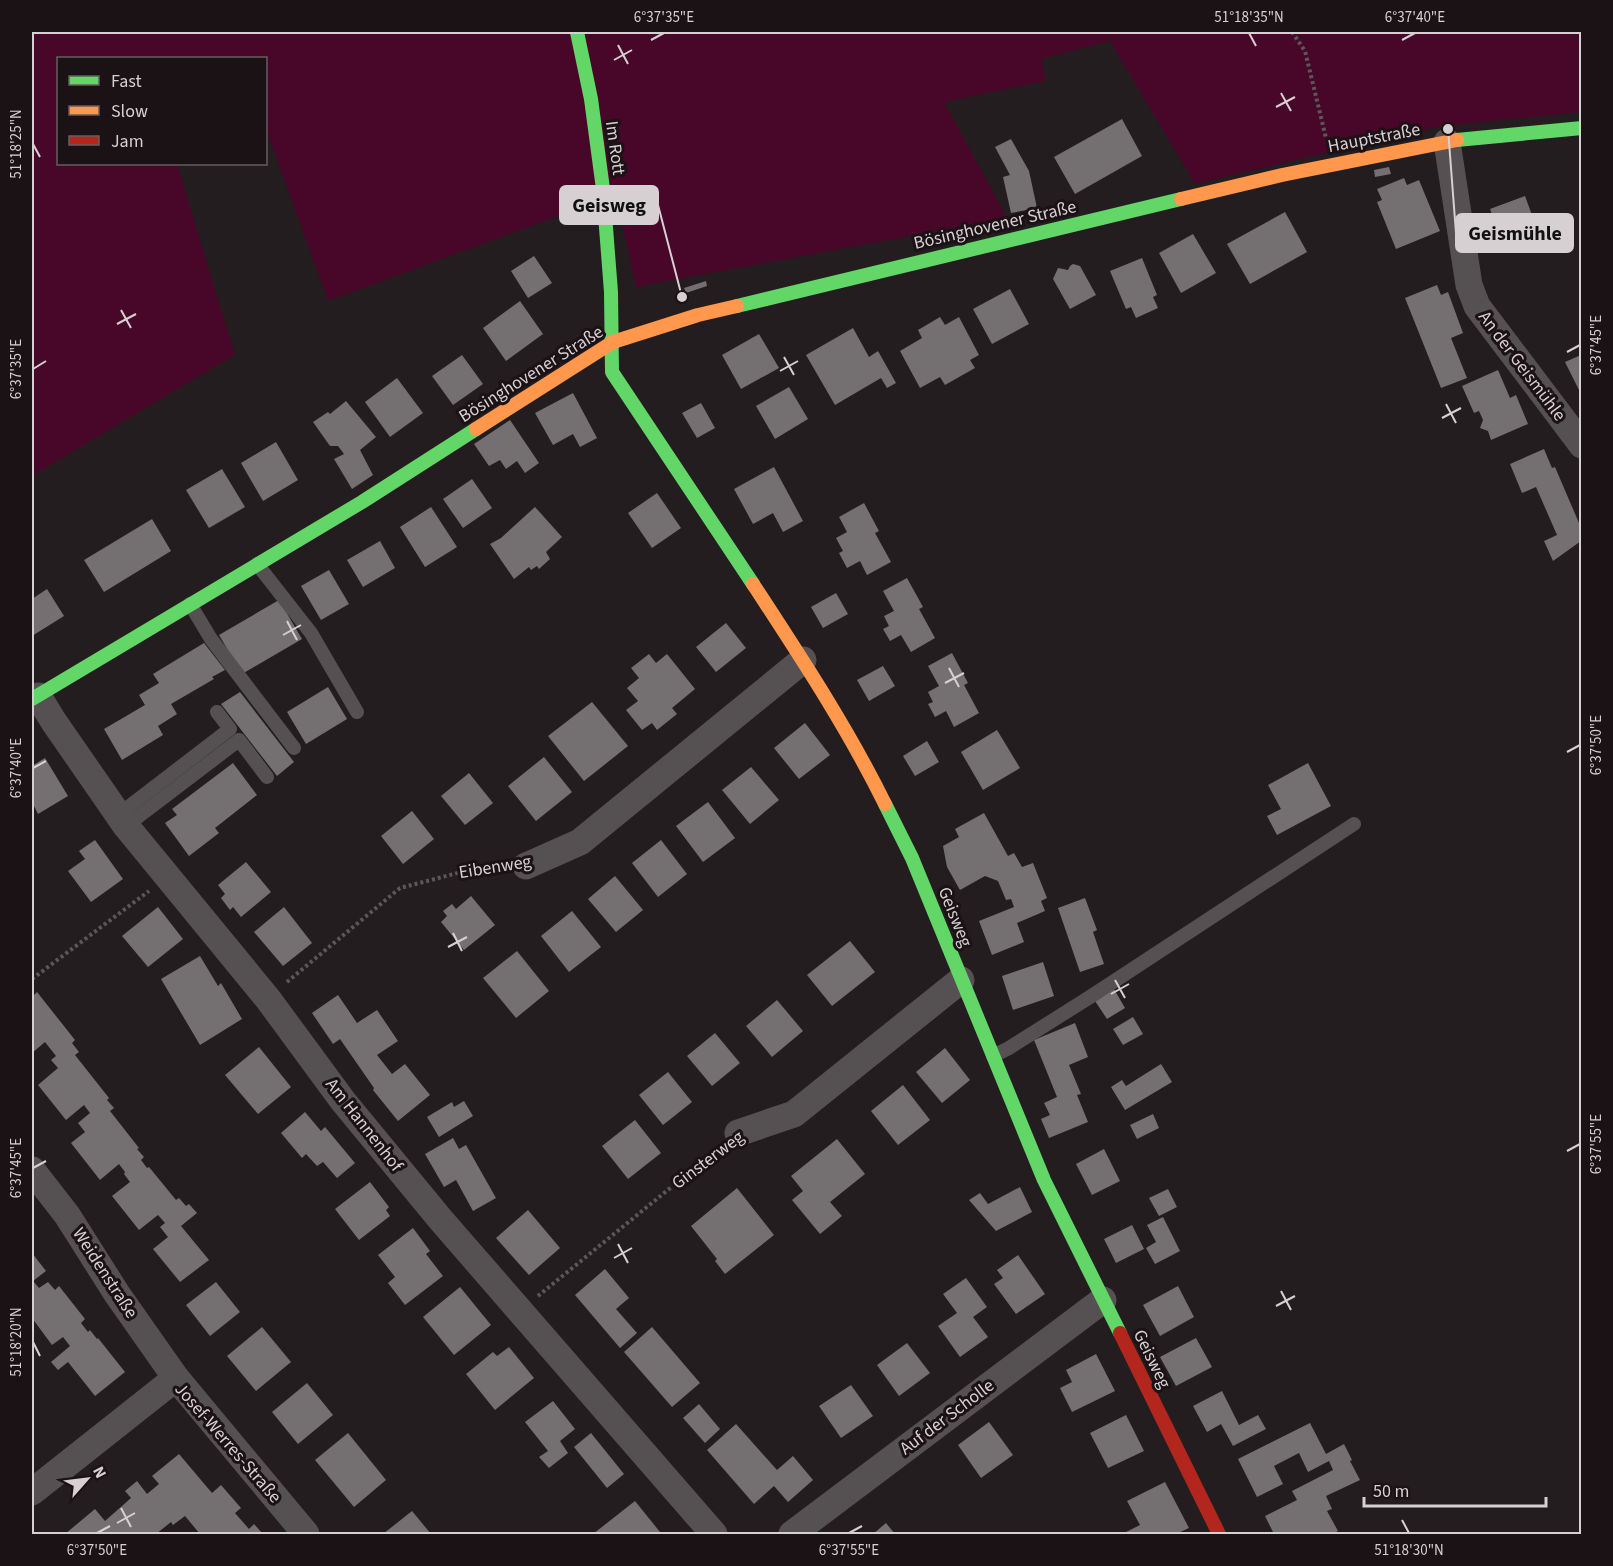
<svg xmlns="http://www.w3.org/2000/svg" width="1613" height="1566" font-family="'Source Sans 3',sans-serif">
	<rect width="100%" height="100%" fill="#231d1f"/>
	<path fill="#480729" d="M32 32H1581V112L1437 127 1195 184 1110 41 1041 59 1046 81 944 102 1007 218 636 287 616 195 328 301 266 129V58H58V164H177L235 355 32 476Z"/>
	<g fill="#747071">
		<path d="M1122 119 1142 156 1075 194 1054 157Z"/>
		<path d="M1011 139 1029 171 1037 208 1011 213 1003 177 1010 175 995 147Z"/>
		<path d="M1389 167 1391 174 1375 177 1374 170Z"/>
		<path d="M1404 178 1407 185 1419 180 1440 231 1396 249 1377 202 1382 200 1377 189Z"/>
		<path d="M1525 196 1543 245 1522 253 1515 234 1501 239 1490 209Z"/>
		<path d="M1285 212 1307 252 1250 284 1227 244Z"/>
		<path d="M1193 234 1216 273 1181 293 1159 253Z"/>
		<path d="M534 256 552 283 528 298 511 271Z"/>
		<path d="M1142 258 1157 295 1153 297 1158 308 1136 318 1131 307 1126 309 1110 271Z"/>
		<path d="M1073 264 1080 266 1096 295 1070 309 1053 279 1058 268 1068 270 1070 266Z"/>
		<path d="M706 281 707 286 686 293 684 288Z"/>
		<path d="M1437 285 1441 295 1448 292 1463 333 1451 338 1467 378 1441 388 1405 298Z"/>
		<path d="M1010 289 1029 324 992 344 973 309Z"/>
		<path d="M520 301 543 334 506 361 483 328Z"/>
		<path d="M940 317 945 325 959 317 979 355 970 360 975 368 945 385 940 377 920 388 900 351 922 338 918 330Z"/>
		<path d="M853 328 869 357 878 351 896 383 887 388 881 378 835 405 806 355Z"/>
		<path d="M759 334 779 368 741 389 722 355Z"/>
		<path d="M462 355 483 384 453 405 432 376Z"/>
		<path d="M1581 355V389L1579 390 1565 362Z"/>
		<path d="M1498 370 1510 398 1516 395 1528 424 1491 440 1488 431 1480 428 1483 420 1479 411 1474 413 1462 386Z"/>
		<path d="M397 378 423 413 390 437 365 402Z"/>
		<path d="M789 387 808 419 775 439 756 406Z"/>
		<path d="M573 393 597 438 580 447 573 434 553 445 535 413Z"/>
		<path d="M346 401 376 437 360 450 373 475 352 489 334 459 344 454 338 446H330L313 422 328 412 330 414Z"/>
		<path d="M701 403 715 428 697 438 682 413Z"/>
		<path d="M510 420 539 463 525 473 517 461 506 469 500 460 489 466 474 444Z"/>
		<path d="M276 442 298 480 263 501 241 463Z"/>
		<path d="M1544 449 1552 468 1555 467 1579 523 1581 520V541L1553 561 1544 541 1557 535 1536 487 1522 493 1510 464Z"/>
		<path d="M774 467 803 521 783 532 773 513 753 524 734 489Z"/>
		<path d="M222 469 245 507 209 528 186 490Z"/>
		<path d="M472 479 492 508 463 528 443 499Z"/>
		<path d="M657 493 681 528 652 548 628 513Z"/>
		<path d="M864 503 879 531 875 533 891 562 867 575 860 561 847 568 839 553 843 551 836 538 847 532 839 517Z"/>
		<path d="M431 507 457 547 425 567 400 527Z"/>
		<path d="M535 507 562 537 546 552 550 559 539 569 537 566 531 570 529 567 514 579 490 544 501 538Z"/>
		<path d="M152 519 171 551 104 592 84 560Z"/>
		<path d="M380 541 395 568 363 587 347 560Z"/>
		<path d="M329 570 349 604 321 620 301 586Z"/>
		<path d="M907 578 923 607 919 609 935 638 911 652 901 635 890 641 883 629 889 626 884 616 894 611 883 591Z"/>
		<path d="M47 589 64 616 32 636V599Z"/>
		<path d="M836 593 848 614 823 628 811 607Z"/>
		<path d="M279 600 302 639 242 674 219 635Z"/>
		<path d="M726 623 746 648 716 672 696 647Z"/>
		<path d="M204 643 225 670 212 677 214 679 171 704 177 714 158 726 163 735 122 760 104 729 145 705 139 695 159 683 153 674Z"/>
		<path d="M952 653 968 683 964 685 979 713 954 727 946 711 935 717 928 704 933 702 928 692 939 686 928 666Z"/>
		<path d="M649 654 656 663 667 654 695 689 672 708 677 714 657 730 652 723 642 730 626 710 638 701 627 688 639 678 631 668Z"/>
		<path d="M883 666 895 686 869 701 857 680Z"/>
		<path d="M328 687 347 719 306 744 287 712Z"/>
		<path d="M240 692 294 762 277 776 221 704Z"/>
		<path d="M592 702 628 746 584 781 548 736Z"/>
		<path d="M805 723 830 755 799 779 774 748Z"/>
		<path d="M997 730 1020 768 983 790 961 752Z"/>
		<path d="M927 741 939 762 915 776 903 756Z"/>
		<path d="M544 757 572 792 536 821 508 786Z"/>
		<path d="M45 758 68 796 38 814 32 802V766Z"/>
		<path d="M233 763 257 795 215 828 219 833 189 856 165 823 177 815 172 809Z"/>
		<path d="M1308 763 1331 806 1277 835 1267 816 1281 809 1268 785Z"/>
		<path d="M751 767 779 800 750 824 722 790Z"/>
		<path d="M469 773 493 803 465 825 441 796Z"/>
		<path d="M708 802 735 838 703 862 676 826Z"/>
		<path d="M412 811 434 839 403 864 381 836Z"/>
		<path d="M984 813 1008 856 1014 853 1022 867 1033 863 1047 898 1041 901 1045 911 1017 923 1024 942 992 955 979 921 1014 907 1011 899 1006 900 998 881 985 876 960 890 947 867 943 846 959 837 955 829Z"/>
		<path d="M95 840 123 879 91 902 68 871 85 859 79 851Z"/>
		<path d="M661 840 687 874 658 897 632 863Z"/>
		<path d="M246 862 271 892 241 917 233 907 230 910 221 898 225 894 218 885Z"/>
		<path d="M615 876 643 910 616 932 588 899Z"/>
		<path d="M471 896 495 925 464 950 441 922 447 916 443 911 452 904 456 909Z"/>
		<path d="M1085 898 1097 930 1093 932 1104 964 1080 972 1058 908Z"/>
		<path d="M158 907 183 939 148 967 122 936Z"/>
		<path d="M284 907 312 943 283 966 254 932Z"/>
		<path d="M572 911 601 947 569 972 541 936Z"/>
		<path d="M850 941 875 972 832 1006 807 975Z"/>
		<path d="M517 951 549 991 516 1018 483 978Z"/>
		<path d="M200 956 218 986 221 983 242 1019 200 1045 161 979Z"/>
		<path d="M1043 962 1054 996 1013 1010 1002 976Z"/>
		<path d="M1114 989 1125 1008 1107 1019 1095 1001Z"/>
		<path d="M37 992 75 1040 72 1043 79 1052 75 1055 109 1098 107 1100 114 1108 110 1111 139 1148 137 1149 144 1157 141 1160 147 1168 149 1167 176 1200 179 1198 186 1206 189 1204 197 1213 181 1226 209 1260 180 1282 153 1249 168 1237 160 1227 165 1223 158 1215 139 1230 112 1196 130 1182 124 1174 125 1172 119 1164 100 1180 71 1143 85 1132 78 1123 90 1113 84 1105 66 1120 38 1085 58 1068 51 1060 56 1056 45 1042 32 1053V997Z"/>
		<path d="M338 995 357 1023 377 1010 398 1041 377 1055 392 1074 405 1064 430 1095 398 1121 373 1090 374 1088 340 1039 333 1044 312 1013Z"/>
		<path d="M777 1000 803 1031 772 1057 746 1026Z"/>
		<path d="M1133 1017 1143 1034 1123 1045 1113 1029Z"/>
		<path d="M1075 1023 1088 1057 1069 1065 1081 1094 1077 1095 1088 1122 1049 1138 1041 1119 1050 1115 1044 1103 1057 1097 1034 1040Z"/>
		<path d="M715 1033 740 1063 712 1086 687 1056Z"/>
		<path d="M259 1047 291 1087 258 1114 225 1075Z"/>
		<path d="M945 1048 970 1080 942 1103 916 1072Z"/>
		<path d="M1161 1064 1172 1082 1125 1110 1111 1087 1122 1080 1126 1086Z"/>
		<path d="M668 1072 692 1102 663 1125 639 1095Z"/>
		<path d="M903 1085 930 1120 898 1145 871 1111Z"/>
		<path d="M464 1101 473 1116 439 1137 427 1117 452 1102 454 1107Z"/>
		<path d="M305 1112 321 1131 325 1127 355 1163 337 1178 323 1162 317 1166 306 1154 302 1158 281 1133Z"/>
		<path d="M1153 1114 1159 1128 1137 1139 1130 1125Z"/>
		<path d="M635 1120 661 1153 628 1179 602 1146Z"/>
		<path d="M453 1138 459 1149 466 1145 496 1198 473 1211 456 1180 444 1187 425 1154Z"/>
		<path d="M837 1139 865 1174 830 1202 842 1216 820 1234 792 1200 803 1191 791 1176Z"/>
		<path d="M1104 1149 1120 1181 1092 1195 1076 1164Z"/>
		<path d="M370 1182 389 1207 386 1210 390 1216 359 1240 335 1209Z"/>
		<path d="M1020 1187 1032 1212 996 1231 969 1200 980 1193 988 1204Z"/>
		<path d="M737 1188 774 1235 725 1274 715 1261 717 1259 691 1226Z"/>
		<path d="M1168 1189 1177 1207 1159 1216 1149 1198Z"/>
		<path d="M528 1210 560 1248 529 1275 496 1238Z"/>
		<path d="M1163 1217 1180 1251 1155 1264 1146 1248 1156 1242 1147 1225Z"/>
		<path d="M1132 1225 1144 1249 1116 1263 1104 1239Z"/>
		<path d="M413 1228 430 1251 426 1254 443 1276 405 1305 388 1283 395 1277 378 1255Z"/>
		<path d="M32 1253 46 1271 33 1281 39 1288 48 1282 55 1290 59 1286 85 1319 81 1323 88 1332 90 1330 97 1339 98 1338 125 1372 95 1396 68 1362 58 1370 51 1362 70 1346 63 1337 52 1345 32 1318Z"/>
		<path d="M1018 1255 1045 1294 1016 1314 994 1284 1003 1278 997 1270Z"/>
		<path d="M605 1269 629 1298 616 1309 637 1333 620 1348 575 1295Z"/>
		<path d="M966 1278 987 1307 973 1317 988 1337 960 1357 938 1326 957 1313 943 1294Z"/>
		<path d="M216 1282 240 1312 210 1336 186 1305Z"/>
		<path d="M1178 1286 1194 1317 1160 1336 1143 1305Z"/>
		<path d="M460 1287 491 1325 454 1355 423 1317Z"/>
		<path d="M262 1327 291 1362 256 1391 227 1356Z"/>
		<path d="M652 1327 700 1383 672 1407 624 1352Z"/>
		<path d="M1196 1338 1212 1367 1176 1386 1160 1357Z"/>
		<path d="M907 1343 930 1373 899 1396 877 1365Z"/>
		<path d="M509 1347 534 1378 495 1410 466 1374 493 1352 497 1356Z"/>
		<path d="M1096 1354 1115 1391 1072 1412 1060 1388 1072 1382 1066 1370Z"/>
		<path d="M307 1383 333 1415 298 1444 272 1412Z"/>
		<path d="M851 1385 873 1416 841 1438 819 1406Z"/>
		<path d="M1222 1391 1239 1425 1258 1415 1266 1429 1233 1446 1221 1424 1207 1432 1193 1406Z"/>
		<path d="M553 1401 575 1429 560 1441 568 1453 549 1468 539 1457 548 1451 525 1422Z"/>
		<path d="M699 1404 720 1429 705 1443 683 1418Z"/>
		<path d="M1126 1415 1144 1451 1108 1468 1090 1433Z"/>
		<path d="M989 1422 1013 1455 981 1478 958 1445Z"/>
		<path d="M1310 1423 1326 1454 1344 1444 1352 1460 1350 1461 1360 1480 1326 1496 1332 1509 1327 1511 1338 1531 1332 1534H1274L1265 1516 1297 1500 1292 1491 1333 1470 1329 1461 1308 1472 1299 1453 1274 1466 1283 1484 1257 1497 1238 1459Z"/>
		<path d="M736 1424 777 1470 793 1456 813 1480 788 1502 774 1486 754 1504 707 1450Z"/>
		<path d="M348 1433 386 1480 354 1507 315 1460Z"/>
		<path d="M591 1433 624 1474 607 1488 574 1447Z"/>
		<path d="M179 1454 212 1493 221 1485 241 1508 235 1513 249 1529 254 1524 263 1534H200L185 1516 173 1525 171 1522 156 1534H116L114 1532 111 1534H65L95 1509 105 1521 131 1498 125 1491 137 1481 147 1494 159 1484 152 1476Z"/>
		<path d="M1165 1482 1189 1528 1176 1534H1122L1140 1525 1127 1501Z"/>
		<path d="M635 1501 660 1532 657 1534H593Z"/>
		<path d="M412 1511 431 1534H383Z"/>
		<path d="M886 1523 895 1534H873Z"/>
	</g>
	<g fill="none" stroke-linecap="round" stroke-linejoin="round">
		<g stroke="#5b5859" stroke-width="4" stroke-dasharray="3 3" stroke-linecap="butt">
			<path d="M1292 32 1305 51 1326 138"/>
			<path d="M32 979 149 891"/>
			<path d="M287 982 400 888 477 868 501 867"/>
			<path d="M538 1296 718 1149"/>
		</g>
		<g stroke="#555152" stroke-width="14">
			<path d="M257 564 311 633 357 712"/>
			<path d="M190 604 211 639 294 748"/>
			<path d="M118 815 230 729 217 712"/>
			<path d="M126 826 239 740 267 777"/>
			<path d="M993 1056 1009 1048 1090 997 1354 824"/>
		</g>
		<g stroke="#555152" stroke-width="27">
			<path d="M1447 142 1469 285 1477 306 1582 445"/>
			<path d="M38 696 54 722 126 826 268 999 343 1101 441 1220 714 1534"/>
			<path d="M526 866 580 842 803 660"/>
			<path d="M738 1133 794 1114 961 980"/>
			<path d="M32 1170 67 1215 117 1294 176 1378"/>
			<path d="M32 1492 176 1378 306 1534"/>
			<path d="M792 1534 1103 1300"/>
		</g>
		<g stroke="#63d668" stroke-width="14">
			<path d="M577 32 591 99 603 189 611 292 612 372 753 584"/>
			<path d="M1457 140 1582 128"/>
			<path d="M737 306 1181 199"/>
			<path d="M32 699 362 502 476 429"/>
			<path d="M885 804 912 858 1044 1180 1120 1333"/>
		</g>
		<g stroke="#ff974d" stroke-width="14">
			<path d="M1181 199 1282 175 1457 140"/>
			<path d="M476 429 613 342 698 315 737 306"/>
			<path d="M753 584C800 656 847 727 885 804"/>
		</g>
		<path stroke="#b3261e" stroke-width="14" d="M1120 1333 1219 1534"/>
	</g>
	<path fill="none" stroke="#d7d0d3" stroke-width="2" d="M1249 33 1256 46M651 40 664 33M1402 40 1415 33M618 45 628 64M614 60 632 50M1281 93 1291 111M1276 107 1295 97M33 144 40 157M121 310 131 328M117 324 136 314M1567 352 1580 345M784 357 794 375M33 369 46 361M780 371 798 361M1446 404 1456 423M1442 418 1461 408M287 621 297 640M283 635 301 625M949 668 959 687M945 683 964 673M1567 752 1580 745M33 768 46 761M453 933 462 951M448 947 467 937M1115 980 1125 998M1111 994 1129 984M1567 1151 1580 1144M33 1168 46 1161M618 1244 628 1263M614 1258 632 1248M1281 1291 1291 1310M1276 1306 1295 1296M33 1342 40 1356M121 1508 131 1527M1402 1520 1409 1533M117 1523 135 1513M97 1533 110 1526M849 1533 862 1526"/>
	<g text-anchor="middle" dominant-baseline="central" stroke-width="6" stroke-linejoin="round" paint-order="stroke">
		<g font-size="18" fill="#d7d0d3" stroke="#1b1215">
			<text transform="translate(1374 138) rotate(-11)">Hauptstraße</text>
			<text transform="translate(615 148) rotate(82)">Im Rott</text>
			<text transform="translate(995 225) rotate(-13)">Bösinghovener Straße</text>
			<text transform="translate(1522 366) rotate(53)">An der Geismühle</text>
			<text transform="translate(531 374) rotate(-32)">Bösinghovener Straße</text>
			<text transform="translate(495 867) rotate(-9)">Eibenweg</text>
			<text transform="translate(955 917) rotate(68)">Geisweg</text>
			<text transform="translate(364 1125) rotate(52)">Am Hannenhof</text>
			<text transform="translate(708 1160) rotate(-37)">Ginsterweg</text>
			<text transform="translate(105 1273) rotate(57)">Weidenstraße</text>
			<text transform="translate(1152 1359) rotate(64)">Geisweg</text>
			<text transform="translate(947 1417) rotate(-37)">Auf der Scholle</text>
			<text transform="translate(228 1443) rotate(49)">Josef-Werres-Straße</text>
		</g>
	</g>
	<path fill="none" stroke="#d7d0d3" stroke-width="2" d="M682 297L658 205M1448 129L1456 233"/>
	<g fill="#d7d0d3" stroke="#1b1215" stroke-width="2">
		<circle cx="682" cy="297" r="6"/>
		<circle cx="1448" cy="129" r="6"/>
	</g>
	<g fill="#d7d0d3" stroke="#d7d0d3" stroke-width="2">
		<rect x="560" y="186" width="98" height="38" rx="6"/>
		<rect x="1456" y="214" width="117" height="38" rx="6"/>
	</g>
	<g font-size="20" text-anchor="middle" font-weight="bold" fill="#111">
		<text x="609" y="212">Geisweg</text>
		<text x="1515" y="240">Geismühle</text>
	</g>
	<rect width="1613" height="1566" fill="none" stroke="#1b1215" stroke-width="66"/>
	<rect x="57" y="57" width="210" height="108" fill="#1b1215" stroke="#665e61" stroke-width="1.5"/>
	<rect x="69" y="76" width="30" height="9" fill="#63d668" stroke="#665e61" stroke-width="1.5"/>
	<text x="111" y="87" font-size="18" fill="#d7d0d3">Fast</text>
	<rect x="69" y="106" width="30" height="9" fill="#ff974d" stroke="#665e61" stroke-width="1.5"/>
	<text x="111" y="117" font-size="18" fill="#d7d0d3">Slow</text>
	<rect x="69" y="136" width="30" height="9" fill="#b3261e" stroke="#665e61" stroke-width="1.5"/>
	<text x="111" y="147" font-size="18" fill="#d7d0d3">Jam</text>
	<g transform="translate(87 1479) rotate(62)" stroke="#1b1215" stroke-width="4.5" paint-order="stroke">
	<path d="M0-4.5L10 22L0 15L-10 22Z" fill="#d7d0d3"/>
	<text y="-9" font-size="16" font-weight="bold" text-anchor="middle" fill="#d7d0d3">N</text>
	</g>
	<path d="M1364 1497v9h182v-9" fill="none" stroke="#d7d0d3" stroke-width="3"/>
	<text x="1373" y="1497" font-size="18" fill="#d7d0d3" stroke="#1b1215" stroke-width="4.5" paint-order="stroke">50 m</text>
	<rect x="33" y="33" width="1547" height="1500" fill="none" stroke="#d7d0d3" stroke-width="2"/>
	<g font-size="15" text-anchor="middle" fill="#d7d0d3">
		<text x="664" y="22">6°37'35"E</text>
		<text x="1249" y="22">51°18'35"N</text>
		<text x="1415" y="22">6°37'40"E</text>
		<text transform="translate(16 144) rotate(-90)" y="5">51°18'25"N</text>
		<text transform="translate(1596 345) rotate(-90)" y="5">6°37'45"E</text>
		<text transform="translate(16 369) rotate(-90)" y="5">6°37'35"E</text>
		<text transform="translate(1596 745) rotate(-90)" y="5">6°37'50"E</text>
		<text transform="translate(16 768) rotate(-90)" y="5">6°37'40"E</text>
		<text transform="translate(1596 1144) rotate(-90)" y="5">6°37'55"E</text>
		<text transform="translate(16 1168) rotate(-90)" y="5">6°37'45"E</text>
		<text transform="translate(16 1342) rotate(-90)" y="5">51°18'20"N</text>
		<text x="97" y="1555">6°37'50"E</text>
		<text x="849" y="1555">6°37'55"E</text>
		<text x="1409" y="1555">51°18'30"N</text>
	</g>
</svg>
